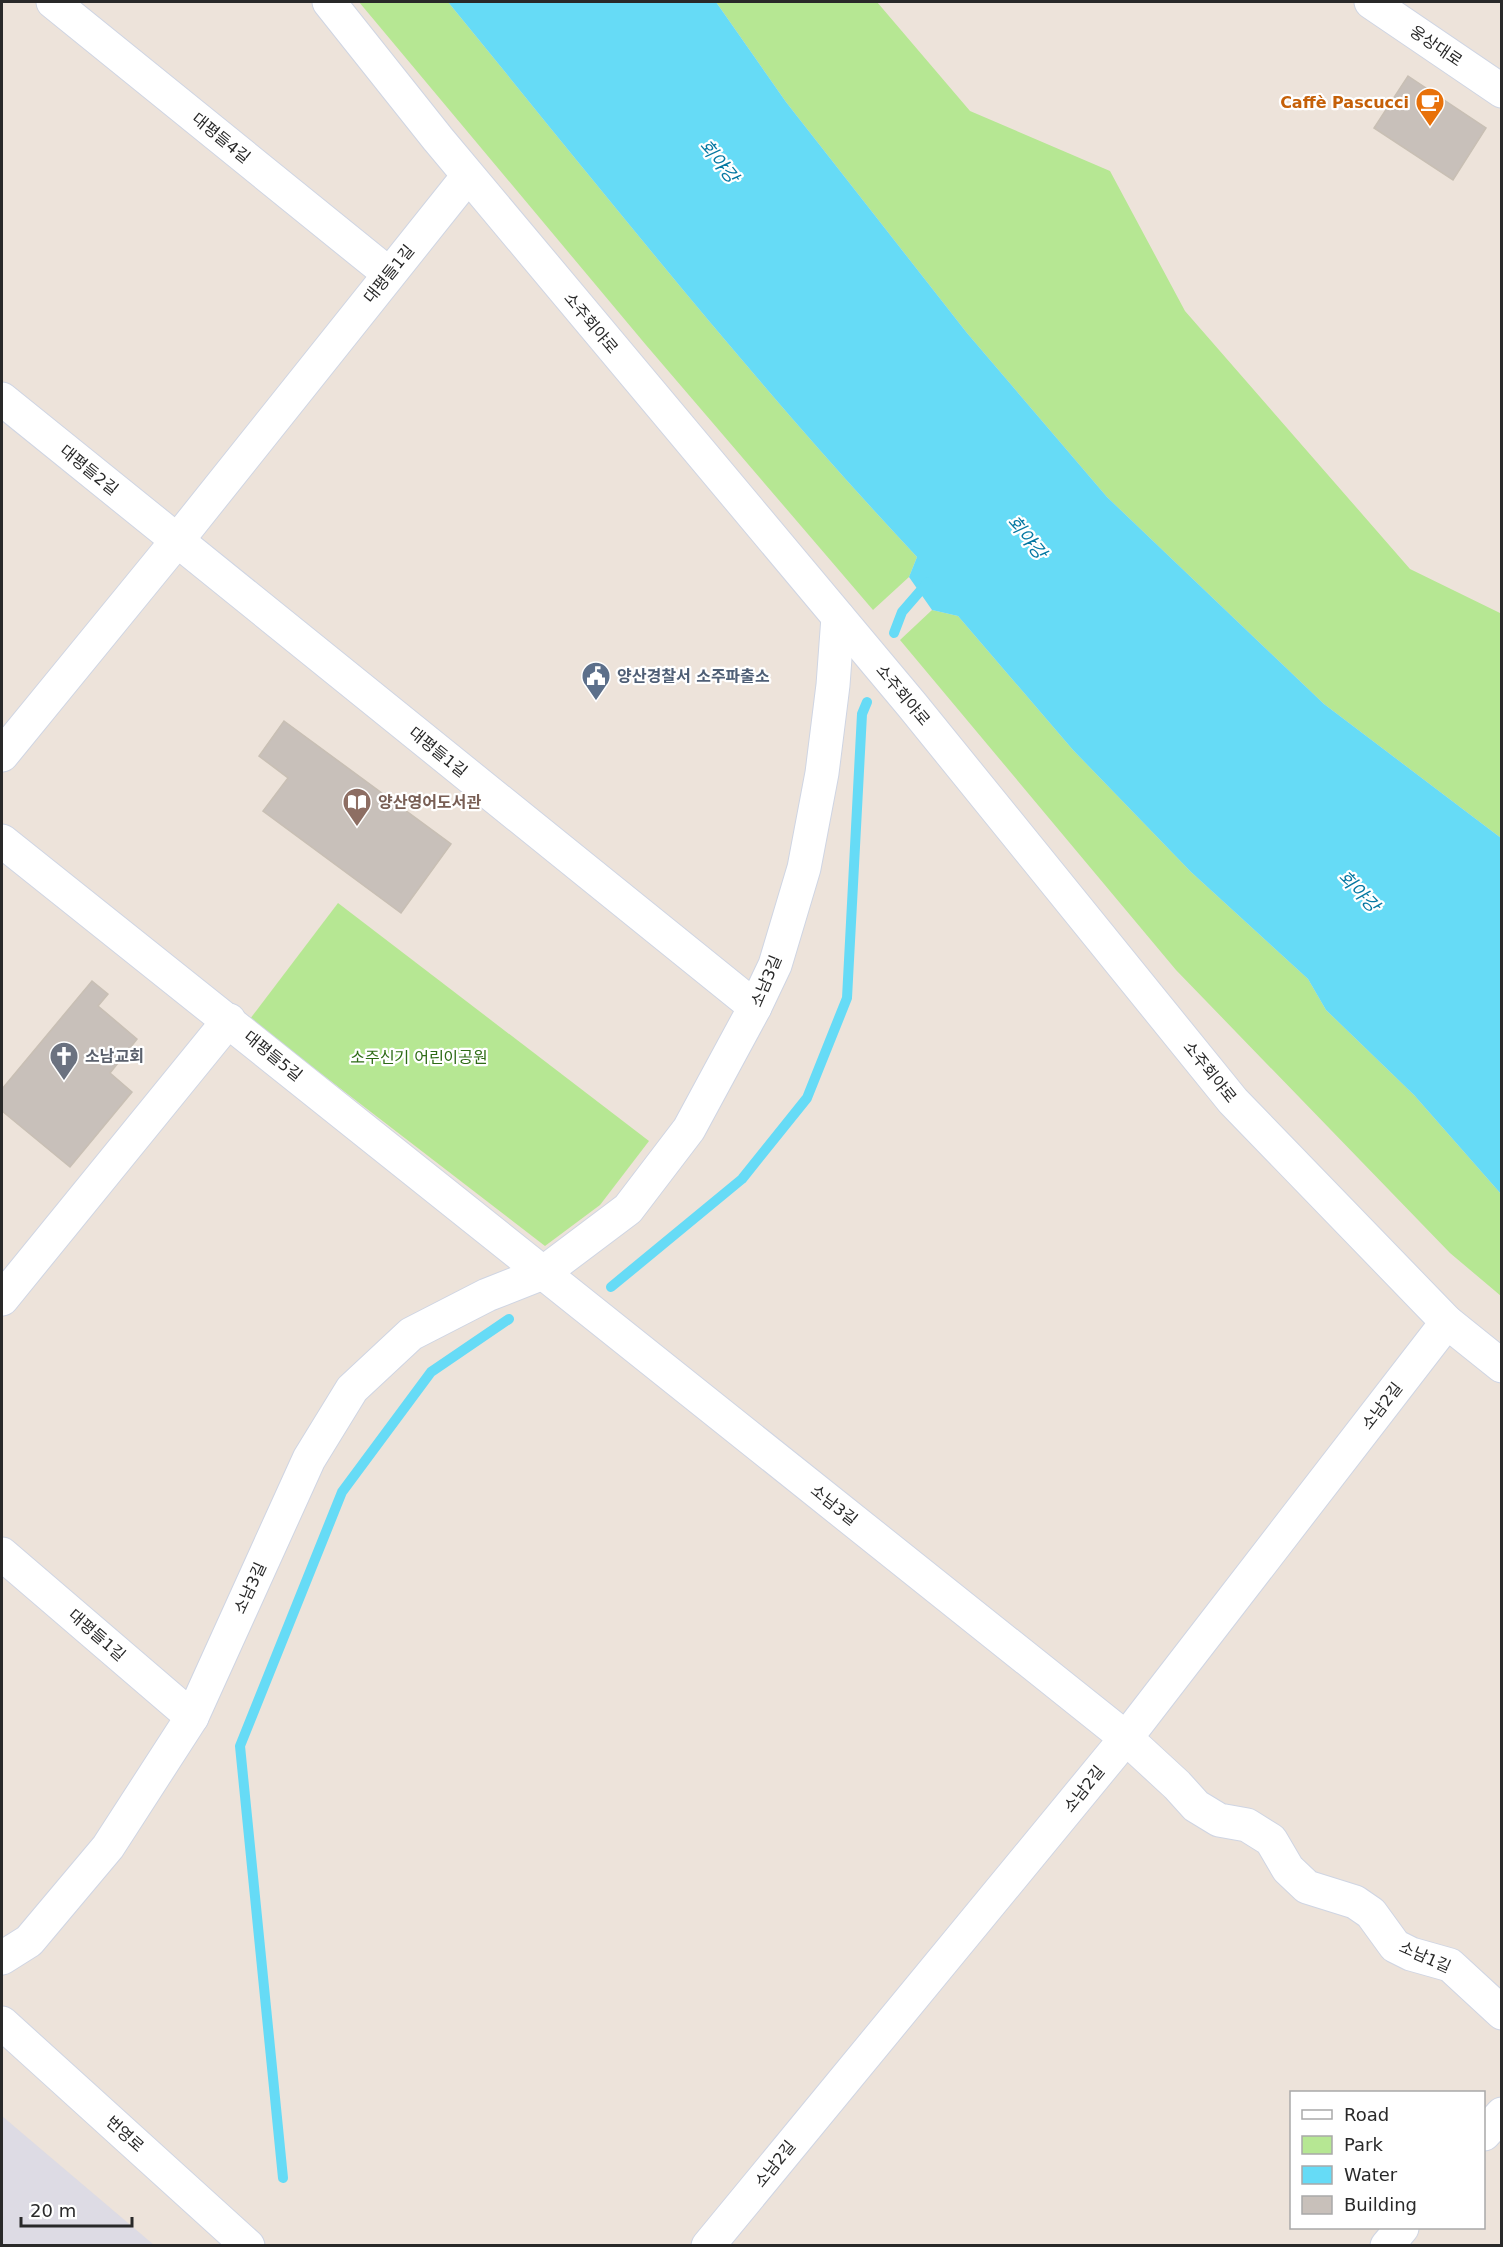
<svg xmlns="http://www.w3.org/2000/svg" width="1503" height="2247" font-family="'DejaVu Sans','Noto Sans KR',sans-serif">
	<rect width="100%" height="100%" fill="#ede3da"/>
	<path fill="#dddbe4" d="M2 2116 154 2245H2Z"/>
	<g fill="#b6e793">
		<path d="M359 2H448C601 189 751 380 917 557L909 577 873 610 646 345Z"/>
		<path d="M716 2H877L970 111 1110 171 1185 311 1410 569 1500 613 1501 838 1324 704 1107 497 967 333 786 102Z"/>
		<path d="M932 610 958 616 1073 750 1191 872 1308 979 1326 1010 1414 1095 1501 1194V1296L1450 1253 1176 970 900 640Z"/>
		<path d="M338 903 649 1141 600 1205 545 1246 250 1019Z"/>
	</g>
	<path fill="#66dbf6" d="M448 2H716L786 102 967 333 1107 497 1324 704 1501 838V1194L1414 1095 1326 1010 1308 979 1191 872 1073 750 958 616 932 610 909 577 917 557C751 380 601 189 448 2Z"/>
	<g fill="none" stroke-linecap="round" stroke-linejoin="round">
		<g stroke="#66dbf6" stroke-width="10">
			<path d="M894 633 902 612 928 582"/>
			<path d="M611 1287 742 1179 807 1098 847 998 862 714 867 702"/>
			<path d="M283 2178 240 1746 342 1492 431 1372 509 1319"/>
		</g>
	</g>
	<g fill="#c8c0ba" stroke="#c8bfb4" stroke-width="1.5">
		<path d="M1408 76 1486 128 1453 180 1374 128Z"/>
		<path d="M284 721 451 844 401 913 263 811 288 778 259 756Z"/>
		<path d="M92 981 108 994 98 1006 137 1039 110 1073 132 1092 70 1167 2 1111V1089Z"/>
	</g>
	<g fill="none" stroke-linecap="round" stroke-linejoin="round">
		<g stroke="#cfd5e3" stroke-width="35">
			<g id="street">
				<path d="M53 2 389 274"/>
				<path d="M2 399 755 1007"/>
				<path d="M2 755 176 542 468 176"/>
				<path d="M2 841 1126 1738 1177 1785 1196 1806 1219 1820 1247 1825 1271 1840 1288 1869 1307 1887 1355 1902 1371 1913 1395 1946 1411 1954 1450 1965 1502 2013"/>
				<path d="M2 1299 229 1020"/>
				<path d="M2 1554 192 1717"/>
				<path d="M2 1958 29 1941 108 1847 192 1717 309 1459 352 1389 411 1334 487 1295 543 1273 628 1209 689 1129 755 1007 775 965 804 868 822 773 833 685 838 617"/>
				<path d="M1484 2134 1502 2114"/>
				<path d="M708 2246 1126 1738 1447 1322"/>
				<path d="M1387 2246 1402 2228"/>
			</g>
		</g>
		<g stroke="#cfd5e3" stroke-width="35">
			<g id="secondary">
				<path d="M329 2 438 139 912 705 1233 1101 1447 1322 1502 1366"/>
				<path d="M1371 2 1502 91"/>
				<path d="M2 2023 248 2246"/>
			</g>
		</g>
		<use href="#street" stroke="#fff" stroke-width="33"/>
		<use href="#secondary" stroke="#fff" stroke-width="33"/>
	</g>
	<defs>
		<g id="cafe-pin" transform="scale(1.5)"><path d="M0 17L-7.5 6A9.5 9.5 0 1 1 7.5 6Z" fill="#e8710a" stroke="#fff"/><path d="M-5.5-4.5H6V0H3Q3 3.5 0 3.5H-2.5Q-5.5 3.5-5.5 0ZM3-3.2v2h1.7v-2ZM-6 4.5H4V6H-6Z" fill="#fff"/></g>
		<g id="civic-pin" transform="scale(1.5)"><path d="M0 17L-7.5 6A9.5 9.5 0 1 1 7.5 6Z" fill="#5c6f8a" stroke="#fff"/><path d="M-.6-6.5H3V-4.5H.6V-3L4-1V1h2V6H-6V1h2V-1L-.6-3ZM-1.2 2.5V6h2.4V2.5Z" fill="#fff"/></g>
		<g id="library-pin" transform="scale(1.5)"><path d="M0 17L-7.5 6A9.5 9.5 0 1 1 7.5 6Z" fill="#8d6e63" stroke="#fff"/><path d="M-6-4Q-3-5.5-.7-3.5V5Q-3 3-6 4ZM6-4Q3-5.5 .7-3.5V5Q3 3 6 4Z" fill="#fff"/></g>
		<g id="church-pin" transform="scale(1.5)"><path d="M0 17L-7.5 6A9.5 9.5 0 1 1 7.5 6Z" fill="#6b7280" stroke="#fff"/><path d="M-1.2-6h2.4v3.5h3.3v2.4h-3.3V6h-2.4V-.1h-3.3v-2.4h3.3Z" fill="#fff"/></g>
	</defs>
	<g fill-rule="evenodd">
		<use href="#cafe-pin" x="1430" y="102"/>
		<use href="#civic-pin" x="596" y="676"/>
		<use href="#library-pin" x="357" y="802"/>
		<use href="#church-pin" x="64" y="1056"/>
	</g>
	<g text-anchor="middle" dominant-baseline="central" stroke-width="4.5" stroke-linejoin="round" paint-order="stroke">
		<g font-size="16" fill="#292929" stroke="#fff">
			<text transform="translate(1436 46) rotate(34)">웅상대로</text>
			<text transform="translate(221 138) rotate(39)">대평들4길</text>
			<text transform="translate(389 274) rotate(-51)">대평들1길</text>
			<text transform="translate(591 323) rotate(50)">소주회야로</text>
			<text transform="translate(89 470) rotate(39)">대평들2길</text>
			<text transform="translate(903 695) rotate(50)">소주회야로</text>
			<text transform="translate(438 752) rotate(39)">대평들1길</text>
			<text transform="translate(766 981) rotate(-67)">소남3길</text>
			<text transform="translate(273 1056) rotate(39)">대평들5길</text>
			<text transform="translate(1210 1072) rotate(51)">소주회야로</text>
			<text transform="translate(1382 1406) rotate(-52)">소남2길</text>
			<text transform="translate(834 1505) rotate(39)">소남3길</text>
			<text transform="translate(250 1588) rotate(-65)">소남3길</text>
			<text transform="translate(97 1635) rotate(41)">대평들1길</text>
			<text transform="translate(1084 1789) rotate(-51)">소남2길</text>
			<text transform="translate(1425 1957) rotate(24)">소남1길</text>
			<text transform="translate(125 2134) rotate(42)">번영로</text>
			<text transform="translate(775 2164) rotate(-51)">소남2길</text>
		</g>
		<g font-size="16" font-weight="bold" fill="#c56008" stroke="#fff" text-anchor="end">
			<text x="1409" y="102">Caffè Pascucci</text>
		</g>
		<g font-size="16" font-weight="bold" fill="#4e5e75" stroke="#fff" text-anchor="start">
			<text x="617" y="676">양산경찰서 소주파출소</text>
		</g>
		<g font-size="16" font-weight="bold" fill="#785e54" stroke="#fff" text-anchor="start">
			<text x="378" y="802">양산영어도서관</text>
		</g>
		<g font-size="16" font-weight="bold" fill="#5b616d" stroke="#fff" text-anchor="start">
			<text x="85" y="1056">소남교회</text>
		</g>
		<g font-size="16" fill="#2d6b15" stroke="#fff">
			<text x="419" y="1057">소주신기 어린이공원</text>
		</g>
		<g font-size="18" font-style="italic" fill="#0578a2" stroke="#fff">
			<text transform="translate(719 161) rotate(51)">회야강</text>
			<text transform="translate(1027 537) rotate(51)">회야강</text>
			<text transform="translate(1359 891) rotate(46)">회야강</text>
		</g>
	</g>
	<rect width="1503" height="2247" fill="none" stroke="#292929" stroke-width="6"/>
	<rect x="1290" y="2091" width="195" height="138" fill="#ffffff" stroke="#a9a9a9" stroke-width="1.5"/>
	<rect x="1302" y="2110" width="30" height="9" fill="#ffffff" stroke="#a9a9a9" stroke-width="1.5"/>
	<text x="1344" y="2121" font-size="18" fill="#292929">Road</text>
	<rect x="1302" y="2136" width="30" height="18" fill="#b6e793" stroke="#a9a9a9" stroke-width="1.5"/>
	<text x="1344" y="2151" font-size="18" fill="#292929">Park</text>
	<rect x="1302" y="2166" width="30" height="18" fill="#66dbf6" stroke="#a9a9a9" stroke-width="1.5"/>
	<text x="1344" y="2181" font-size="18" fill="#292929">Water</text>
	<rect x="1302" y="2196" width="30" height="18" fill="#c8c0ba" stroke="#a9a9a9" stroke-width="1.5"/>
	<text x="1344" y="2211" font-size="18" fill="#292929">Building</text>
	<path d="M21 2217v9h111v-9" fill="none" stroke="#292929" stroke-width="3"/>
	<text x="30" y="2217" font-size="18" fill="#292929" stroke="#ffffff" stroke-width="4.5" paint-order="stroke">20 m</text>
</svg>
